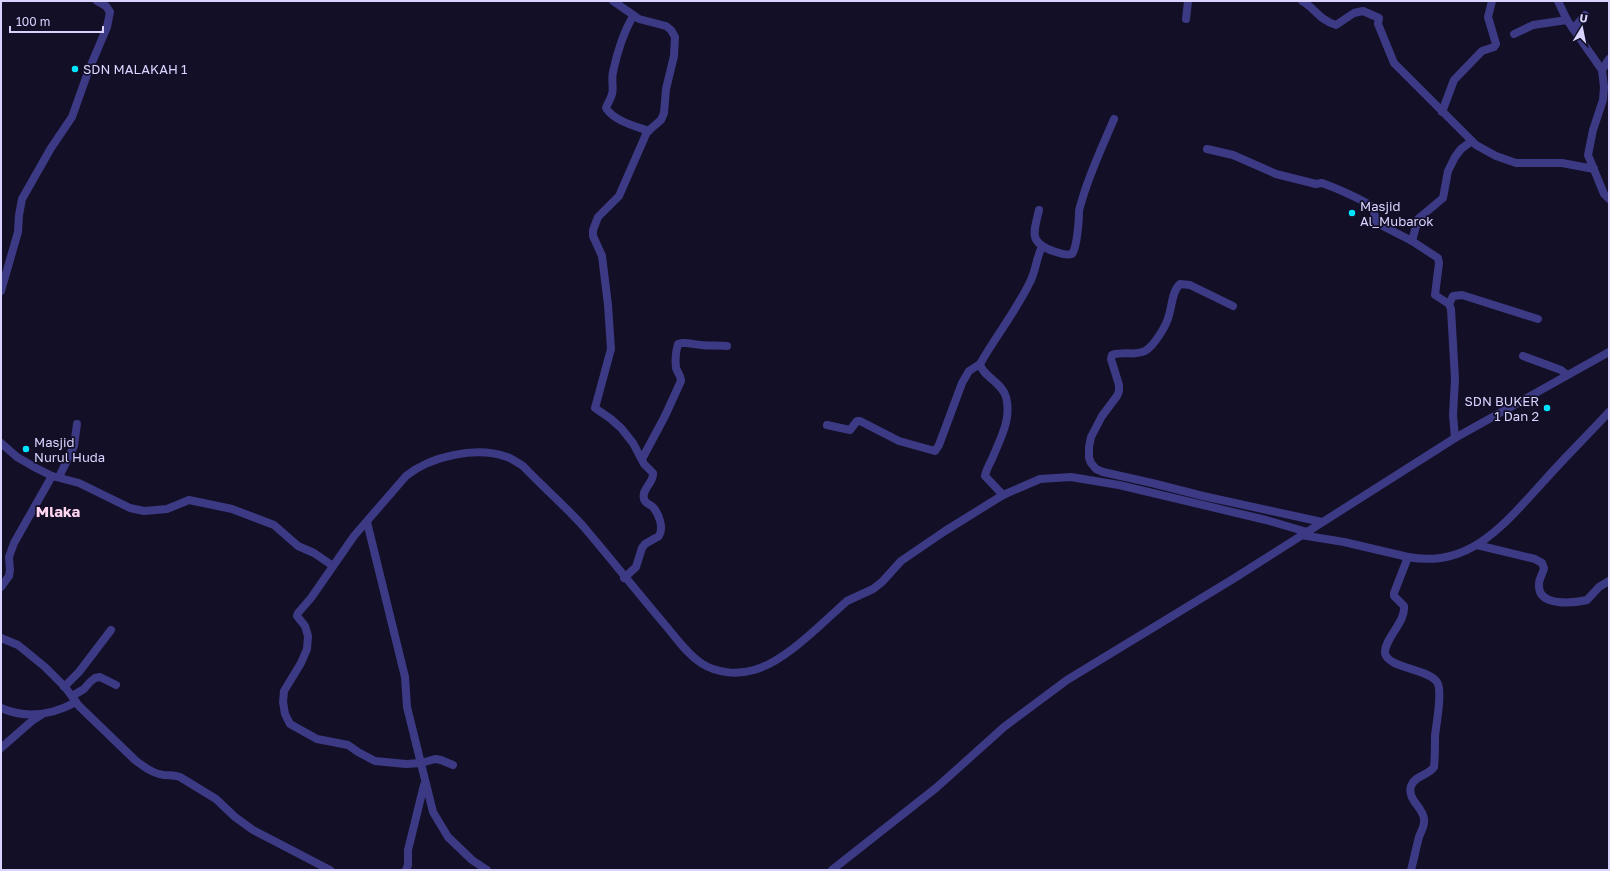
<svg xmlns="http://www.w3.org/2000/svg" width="1610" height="871" font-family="'Golos Text',sans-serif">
	<rect width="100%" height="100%" fill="#130f26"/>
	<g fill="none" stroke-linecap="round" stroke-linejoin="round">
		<g stroke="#3d3a85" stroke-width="8">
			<path d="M613 1 639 19 666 26 671 30 675 37 674 56 666 89 664 113 661 120 647 132 619 196 598 217 593 230V236L602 256 608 305 611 349 595 408 611 419 621 428 633 443 644 464 653 473C654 483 641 489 644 499 645 504 650 504 653 507 659 514 664 528 659 536L645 544 642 548 636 567 624 578"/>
			<path d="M1302 1C1315 8 1319 20 1336 25L1354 13 1363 11 1379 18 1378 24 1394 63 1476 145 1496 156 1516 163H1562L1594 169"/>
			<path d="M1558 1 1567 20 1602 70 1604 87 1603 100 1593 130 1588 155 1604 194 1609 199"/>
			<path d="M633 16C623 33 617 53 613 72 611 80 614 88 612 94 611 99 607 104 606 108 614 121 635 126 649 131"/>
			<path d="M1186 19 1188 1"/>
			<path d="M1573 29 1585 15"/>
			<path d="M1514 34 1533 25 1567 20"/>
			<path d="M1602 70 1609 59"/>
			<path d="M1442 112 1454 80 1482 51 1494 47 1496 44 1488 17 1492 1"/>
			<path d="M1207 149 1233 155 1276 174 1316 184 1322 183C1331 186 1369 202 1373 208 1376 213 1373 218 1377 223L1412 241 1438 258 1439 263 1435 295 1449 304 1451 309 1455 379 1453 415 1455 438"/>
			<path d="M1039 210C1034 232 1028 242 1053 251 1059 253 1066 256 1072 254 1077 248 1079 220 1079 212 1079 208 1081 204 1082 200 1090 172 1103 145 1114 119"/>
			<path d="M1412 241 1418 219 1443 198 1448 171 1455 157 1461 149 1472 141"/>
			<path d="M1 291 18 232 19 215 22 199 51 148 72 117 88 72 107 27 110 12 106 6 97 1"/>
			<path d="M1449 304 1453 296 1462 295 1538 319"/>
			<path d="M1233 306 1190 285 1180 284C1172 291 1172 306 1169 315 1167 325 1154 346 1145 351 1135 356 1123 351 1112 355L1111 359 1119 385V391L1117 396 1102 416 1091 437 1089 447V458L1091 463 1096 469 1103 472 1152 483 1203 496 1322 522"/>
			<path d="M1523 356 1561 370 1567 375"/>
			<path d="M827 425 850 430 857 421H860L899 441 935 451 939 445 962 383 969 371 980 364"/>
			<path d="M1 443 17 457 36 468 52 476 79 483 130 508 144 511 167 509 189 500 232 509 274 525 298 546 314 553 333 566"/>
			<path d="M642 459 665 416 681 381C681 376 678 373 676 368 675 361 676 351 678 344 686 341 693 345 701 345 709 346 718 345 727 346"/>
			<path d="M59 477 74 446 77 424"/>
			<path d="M1003 495 985 476C986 470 989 465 992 459 1000 439 1012 419 1006 397 1002 382 983 377 980 364 996 336 1016 311 1030 282 1036 271 1036 258 1042 247"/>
			<path d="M367 522 405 677 407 707 433 812 448 837 472 860 487 870"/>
			<path d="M1301 535 1344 542 1408 557 1394 593V596L1404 606C1406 622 1384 639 1385 653 1387 668 1429 669 1437 682 1443 691 1436 725 1435 736 1435 747 1435 757 1434 767 1428 776 1415 775 1411 786 1407 800 1423 807 1424 819 1425 826 1421 831 1419 837 1416 848 1414 859 1411 870"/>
			<path d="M1477 545 1535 559 1542 563 1544 568C1543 574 1538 580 1539 586 1539 607 1574 603 1587 600L1599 587 1609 581"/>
			<path d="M1408 557C1471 569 1506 522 1544 481 1565 457 1588 435 1609 412"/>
			<path d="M1 587 9 576 10 570 9 557 14 543 52 476"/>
			<path d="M1 638 18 645 45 667 65 687 79 706 135 760C143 766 153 774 164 775 170 775 174 775 180 777L216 799 235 817 253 830 330 870"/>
			<path d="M64 687 79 672 111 630"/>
			<path d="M72 696 84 689 90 682 95 678 100 677 116 685"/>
			<path d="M1 708C26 719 52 715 76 702"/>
			<path d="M1 748 33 720 41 715"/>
			<path d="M453 765 441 760 435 759 421 763 406 764 375 761 358 752 348 745 317 739 290 724 285 714 283 702 284 691 301 663 307 649 308 636 305 626 297 616 298 613 311 598 354 536 406 476C431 456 476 446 507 457 513 459 518 463 523 466 543 487 564 505 583 526 611 559 638 593 666 626 677 639 687 654 701 663 716 673 737 675 754 670 785 662 822 623 847 601L873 589 882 582 901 561 945 531 1003 495 1040 479 1071 477 1119 485 1266 520 1307 532"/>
			<path d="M406 870 408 865V850L424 785"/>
			<path d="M832 870 936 788 1004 727 1067 680 1233 579 1455 438 1609 352"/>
		</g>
	</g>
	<g fill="#00e5ff" stroke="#130f26" stroke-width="1.5">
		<circle cx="75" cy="69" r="4"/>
		<circle cx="1352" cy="213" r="4"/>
		<circle cx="1547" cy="408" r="4"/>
		<circle cx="26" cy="449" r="4"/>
	</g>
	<g text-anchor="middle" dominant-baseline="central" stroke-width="3.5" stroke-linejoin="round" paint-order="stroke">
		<g font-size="13" fill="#d9d4ff" stroke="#130f26" text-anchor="start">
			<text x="83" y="69">SDN MALAKAH 1</text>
			<text x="1360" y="206">Masjid<tspan x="1360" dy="15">Al_Mubarok</tspan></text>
			<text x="1539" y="401" text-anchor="end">SDN BUKER<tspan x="1539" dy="15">1 Dan 2</tspan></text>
			<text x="34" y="442">Masjid<tspan x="34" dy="15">Nurul Huda</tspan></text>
		</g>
		<g font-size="15" font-weight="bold" fill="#ffd6f0" stroke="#130f26">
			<text x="58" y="511">Mlaka</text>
		</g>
	</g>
	<rect width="1610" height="871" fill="none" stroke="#d9d4ff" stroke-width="4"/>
	<g transform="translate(1582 28) rotate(10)" stroke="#130f26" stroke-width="3" paint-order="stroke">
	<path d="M0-3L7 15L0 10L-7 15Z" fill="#d9d4ff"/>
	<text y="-6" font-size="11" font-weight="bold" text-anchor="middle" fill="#d9d4ff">U</text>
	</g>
	<path d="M10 26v6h93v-6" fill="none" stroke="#d9d4ff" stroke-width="2"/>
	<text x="16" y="26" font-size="12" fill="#d9d4ff" stroke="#130f26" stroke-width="3" paint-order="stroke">100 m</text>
</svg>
